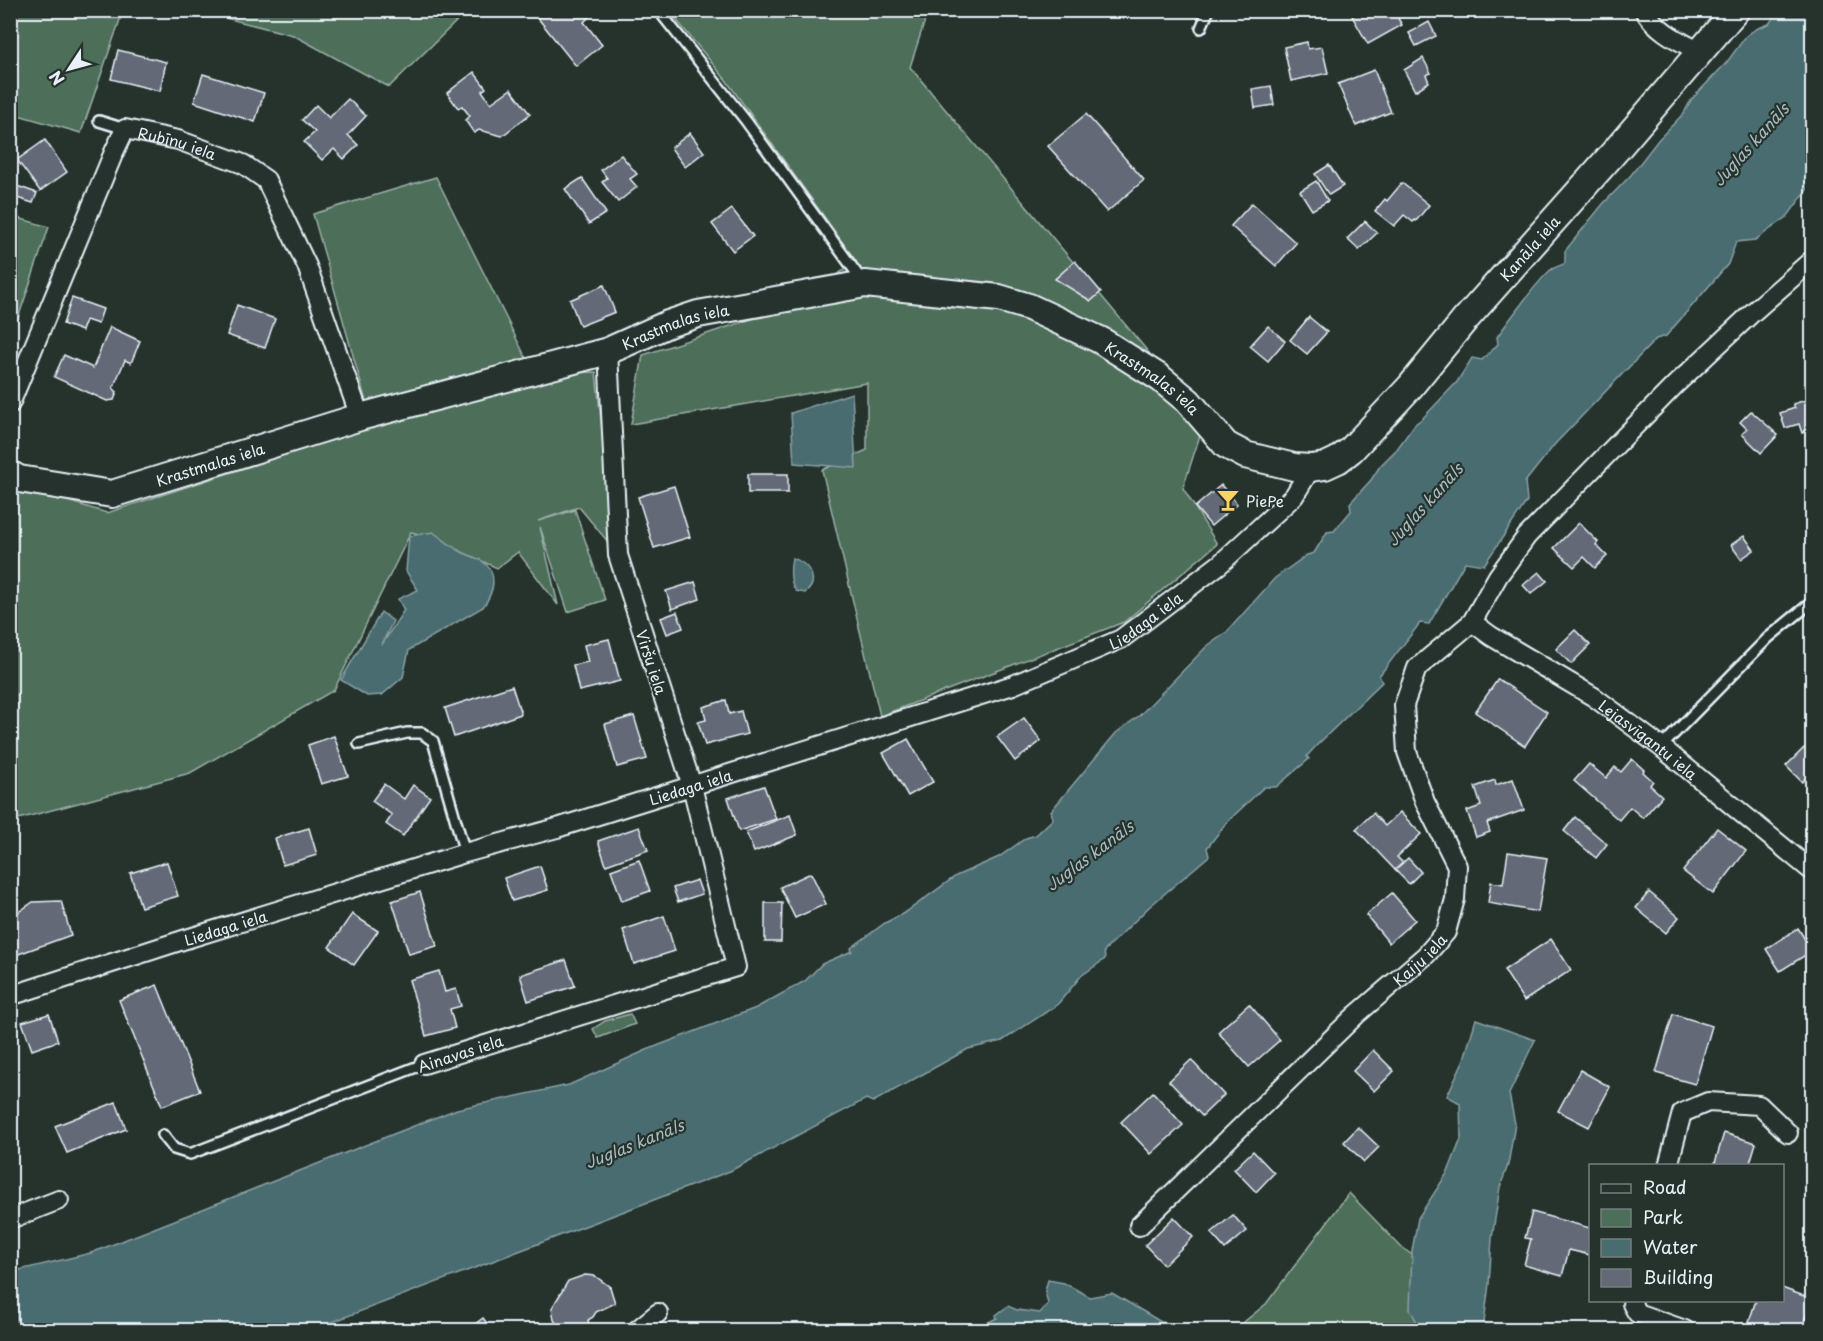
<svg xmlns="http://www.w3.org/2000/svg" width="1823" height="1341" font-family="'Playpen Sans',sans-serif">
	<rect width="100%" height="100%" fill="#26332d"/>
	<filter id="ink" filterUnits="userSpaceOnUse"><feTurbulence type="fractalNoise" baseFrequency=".0167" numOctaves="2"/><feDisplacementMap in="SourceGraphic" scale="12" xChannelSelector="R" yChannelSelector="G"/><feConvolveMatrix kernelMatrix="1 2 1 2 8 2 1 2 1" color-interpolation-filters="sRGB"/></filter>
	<g filter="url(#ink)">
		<g fill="#4d6e59" stroke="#9ab0a8" stroke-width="1.5">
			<path d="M10 11H123L81 133 11 113Z"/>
			<path d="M198 11H467L389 87 293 35Z"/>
			<path d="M669 11H928L910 67 1205 420 1183 488 1217 544 1124 622 880 716 822 470 867 450V383L631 424 643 355 797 304 856 261 726 80Z"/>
			<path d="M436 177 534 374 596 372 608 489V542L579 507 538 521 575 510 605 600 568 612 540 527 558 605 518 552 497 568 429 537 411 532 334 690 190 773 11 821V484L107 513 373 426 313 214Z"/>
			<path d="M11 216 49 227 11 339 10 216Z"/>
			<path d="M630 1014 635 1024 598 1038 593 1029 605 1021Z"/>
			<path d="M1349 1193 1401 1247 1467 1294 1472 1330H1234L1266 1304Z"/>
		</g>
		<g fill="#496c6f" stroke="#89a1a6" stroke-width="1.5">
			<path d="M1778 11H1812V183L1787 217 1755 240 1736 242 1728 264 1666 336 1656 339 1555 444 1525 482 1527 501 1484 565 1465 562 1429 624 1420 623 1379 676 1382 682 1316 746 1307 756 1309 759 1276 787H1264L1226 823 1207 848 1209 856 1149 907 1104 951 1105 959 1081 976 1057 1005 1002 1041 968 1049 873 1102 866 1099 730 1171 311 1330H11V1272L91 1253 457 1109 569 1085 649 1049 756 1008 805 981 822 964 852 951 851 948 885 923 906 912 956 876 999 857 1026 838 1036 835 1053 819 1051 811 1116 733 1140 715 1207 646 1226 633 1275 578 1307 555 1314 553 1327 532 1334 531 1351 511 1350 503 1371 480 1380 466 1397 449 1415 424 1423 418 1457 382 1472 358 1482 360 1498 344 1497 337C1508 322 1540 277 1552 269 1557 266 1561 266 1565 263V251L1603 204 1631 175 1658 140 1684 113 1691 100 1727 62 1746 36 1756 29 1769 24Z"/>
			<path d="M852 393 856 468 794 463 791 413Z"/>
			<path d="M433 532C443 539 453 548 464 553 470 556 476 557 482 561 499 573 494 592 483 607L409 650 403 677 382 695 367 696 341 680 381 612 393 621 381 646 404 610 398 599 418 590 406 571 409 536Z"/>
			<path d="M792 558C808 562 821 581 805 593L796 591C789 582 790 569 792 558Z"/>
			<path d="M1476 1019 1535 1040 1509 1094 1515 1124 1508 1165 1500 1187 1492 1238 1489 1284 1483 1330H1421L1410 1309 1412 1251 1418 1218 1448 1172 1461 1139 1460 1103 1447 1096 1464 1059Z"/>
			<path d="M1048 1280 1064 1283 1090 1297 1112 1293 1161 1322 1166 1323 1174 1330H969L973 1325 980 1326 997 1318 996 1315 1008 1306 1017 1310 1040 1313 1048 1304 1045 1291Z"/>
		</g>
		<g fill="#636976" stroke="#e8f1f8" stroke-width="1.5">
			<path d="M545 10H596L584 22 602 45 576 66 537 17Z"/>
			<path d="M1362 10H1393L1402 25 1368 44 1352 16Z"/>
			<path d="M1429 22 1436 36 1416 46 1409 33Z"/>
			<path d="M1307 42 1308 49 1322 47 1328 73 1291 81 1284 47Z"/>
			<path d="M118 50 166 62 160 91 111 79Z"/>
			<path d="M1423 58 1431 73 1426 75 1429 82 1415 91 1404 70Z"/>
			<path d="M1374 70 1391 112 1356 126 1338 84Z"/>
			<path d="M474 72 486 88 482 91 491 103 511 89 530 114 502 136 479 130 474 133 465 120 470 116 462 106 458 108 447 93Z"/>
			<path d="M203 74 264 93 255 122 194 102Z"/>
			<path d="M1271 86 1274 105 1255 108 1252 89Z"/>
			<path d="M348 99 366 116 348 135 358 145 344 159 334 149 322 160 304 142 315 132 302 120 316 105 329 118Z"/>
			<path d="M1086 114 1144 180 1107 212 1048 146Z"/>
			<path d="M690 133 704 152 685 167 671 148Z"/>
			<path d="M45 140 67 172 40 191 17 160Z"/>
			<path d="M621 155 637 174 630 179 637 187 618 202 602 182 607 178 601 170Z"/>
			<path d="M1329 165 1343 186 1329 195 1315 174Z"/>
			<path d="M582 178 606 213 589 224 565 189Z"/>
			<path d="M1316 181 1328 201 1312 210 1300 191Z"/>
			<path d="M1402 183 1429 205 1416 221 1415 220 1413 222 1404 215 1394 226 1375 211 1385 199 1387 201Z"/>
			<path d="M14 185 37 193 33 203 11 196Z"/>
			<path d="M1252 203 1296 243 1276 266 1231 226Z"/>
			<path d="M732 209 753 236 733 251 712 224Z"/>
			<path d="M1365 221 1377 233 1359 250 1347 239Z"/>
			<path d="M1075 261 1101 292 1091 301 1055 279Z"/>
			<path d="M604 285 615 312 580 326 570 300Z"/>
			<path d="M72 298 103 309 98 324 86 320 82 331 63 324Z"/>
			<path d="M237 305 275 319 265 348 227 335Z"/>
			<path d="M1309 317 1327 332 1307 354 1290 340Z"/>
			<path d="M1268 326 1285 341 1268 361 1250 346Z"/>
			<path d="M110 327 140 341 131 363 125 360 113 388 117 392 114 400 107 401 54 377 64 355 93 368Z"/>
			<path d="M1812 398V430L1802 433 1799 424 1785 428 1780 413 1795 408 1793 404Z"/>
			<path d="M1751 411 1778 435 1761 453 1742 434 1747 429 1740 422Z"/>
			<rect x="748" y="474" width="40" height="19"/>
			<path d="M1221 485 1237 504 1211 526 1195 507Z"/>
			<path d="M674 486 690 537 654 548 638 497Z"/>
			<path d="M1579 523 1598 542 1596 545 1607 556 1595 568 1584 557 1574 567 1554 548Z"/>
			<path d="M1744 536 1754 550 1741 559 1731 545Z"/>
			<path d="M1539 572 1547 581 1531 594 1523 585Z"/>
			<path d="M695 582 700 599 672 609 666 591Z"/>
			<path d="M677 612 683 628 667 634 661 618Z"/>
			<path d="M1575 630 1590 645 1571 664 1556 649Z"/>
			<path d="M609 639 620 681 579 691 573 665 588 662 584 645Z"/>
			<path d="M1498 679 1547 712 1525 746 1475 712Z"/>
			<path d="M512 686 521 714 454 737 445 708Z"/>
			<path d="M726 700 729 714 741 711 747 734 705 745 698 722 706 720 703 707Z"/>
			<path d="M634 716 647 759 617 767 605 724Z"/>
			<path d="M1024 718 1041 741 1015 761 997 737Z"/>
			<path d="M334 736 348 776 321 784 308 745Z"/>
			<path d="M908 739 933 782 908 796 883 753Z"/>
			<path d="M1804 748 1812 756V772L1802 782 1786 766Z"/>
			<path d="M1632 759 1644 770 1643 772 1653 781 1650 785 1662 796 1643 818 1630 807 1619 820 1574 781 1589 764 1606 778 1615 767 1621 772Z"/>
			<path d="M1513 779 1524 810 1487 823 1490 832 1476 837 1467 811 1481 806 1475 787 1495 780 1496 785Z"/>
			<path d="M384 784 404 799 413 785 430 797 403 836 386 824 392 815 372 801Z"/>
			<path d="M764 786 776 819 739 831 728 798Z"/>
			<path d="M1400 812 1421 834 1397 857 1403 863 1395 870 1356 829 1373 813 1385 826Z"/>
			<path d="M790 815 797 835 754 852 746 832Z"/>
			<path d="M1575 817 1607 844 1596 858 1564 831Z"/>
			<path d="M639 827 648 850 606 865 598 841Z"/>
			<path d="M309 828 317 855 283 865 275 838Z"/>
			<path d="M1717 828 1746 851 1713 894 1683 871Z"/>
			<path d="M1508 852 1547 858 1538 912 1488 903 1491 882 1503 884Z"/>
			<path d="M1408 858 1421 872 1409 884 1395 870Z"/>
			<path d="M639 860 650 891 622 901 611 870Z"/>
			<path d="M167 862 178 896 141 907 130 873Z"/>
			<path d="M540 866 548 890 512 901 504 878Z"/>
			<path d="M811 873 826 904 795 918 780 887Z"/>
			<path d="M697 880 702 894 678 902 673 888Z"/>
			<path d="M420 892 437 946 409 954 392 901Z"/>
			<path d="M1649 892 1679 917 1666 933 1636 908Z"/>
			<path d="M1392 893 1415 920 1389 943 1366 915Z"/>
			<path d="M61 901 71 935 13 956 10 948V918L33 902Z"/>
			<path d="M765 903H782L781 942H765Z"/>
			<path d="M352 914 378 931 354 965 329 947Z"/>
			<path d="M664 916 675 951 634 964 623 930Z"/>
			<path d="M1798 928 1812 951 1780 971 1766 949Z"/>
			<path d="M1551 939 1571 970 1524 1001 1504 970Z"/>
			<path d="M566 960 575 986 528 1001 520 975Z"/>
			<path d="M439 971 445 992 456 989 461 1006 450 1009 455 1028 426 1036 409 980Z"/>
			<path d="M157 985 200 1091 162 1106 119 1000Z"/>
			<path d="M1249 1004 1280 1040 1249 1067 1218 1032Z"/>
			<path d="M49 1014 58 1041 32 1050 22 1022Z"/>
			<path d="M1673 1014 1712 1026 1695 1084 1656 1073Z"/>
			<path d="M1373 1050 1394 1071 1374 1091 1353 1071Z"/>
			<path d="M1191 1060 1224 1095 1202 1116 1169 1081Z"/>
			<path d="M1580 1070 1610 1087 1589 1127 1558 1111Z"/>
			<path d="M1153 1092 1183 1125 1151 1154 1121 1122Z"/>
			<path d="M116 1102 126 1129 67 1153 55 1126Z"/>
			<path d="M1358 1127 1379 1147 1364 1162 1344 1142Z"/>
			<path d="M1724 1133 1756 1143 1749 1166H1714Z"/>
			<path d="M1253 1151 1274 1173 1256 1192 1234 1169Z"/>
			<path d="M1532 1212 1590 1228V1255L1569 1250 1562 1276 1524 1265 1531 1239 1525 1238Z"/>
			<path d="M1233 1215 1247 1231 1225 1249 1211 1233Z"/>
			<path d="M1174 1217 1193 1237 1164 1265 1145 1245Z"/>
			<path d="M585 1275 595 1276 610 1287 615 1303 596 1312 593 1317 588 1320 589 1325 583 1330H561L554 1320 552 1308 568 1281Z"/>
			<path d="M1782 1288 1812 1299 1801 1330H1753L1747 1328 1756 1300H1782Z"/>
			<path d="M483 1318 492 1330H467Z"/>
		</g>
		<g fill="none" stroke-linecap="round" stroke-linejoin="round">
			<g stroke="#e8f1f8" stroke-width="14">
				<g id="lane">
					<path d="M663 16 746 121 863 282"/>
					<path d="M1201 28 1209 10"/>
					<path d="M99 121 125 129"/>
					<path d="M359 744 407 733H422L433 741 465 853"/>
					<path d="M1661 747 1768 638 1812 602"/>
					<path d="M163 1135 174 1149 190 1154 424 1064"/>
				</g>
			</g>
			<g stroke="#e8f1f8" stroke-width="22">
				<g id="street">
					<path d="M1644 10C1658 32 1678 40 1700 52"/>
					<path id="s1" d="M10 404 114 152 125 129 178 140 243 164 266 180 307 266 360 417"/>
					<path id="s2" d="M1472 622 1491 636 1594 697 1661 747 1812 871"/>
					<path id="s3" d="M10 996 183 940 465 853 557 828 1013 685 1121 639 1220 564 1294 496 1311 468"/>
					<path d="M424 1064 736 967 692 786 618 555 608 351"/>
					<path d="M1668 1166 1682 1113 1708 1102 1759 1105 1788 1133"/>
					<path d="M10 1219 59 1200"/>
					<path id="s4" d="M1139 1226 1356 1015 1426 955 1446 932 1455 899 1457 866 1425 802 1407 752 1404 705 1417 668 1472 622 1498 576 1527 536 1675 385 1752 313 1812 260"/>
					<path d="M1633 1300 1632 1304 1637 1313 1685 1330"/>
					<path d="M637 1330 658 1313"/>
				</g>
			</g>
			<g stroke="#e8f1f8" stroke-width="30">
				<g id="secondary">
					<path id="s5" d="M10 474 19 479 112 494 360 417 608 351 668 324 698 314 865 284 999 298 1029 307 1100 340 1160 378 1188 401 1226 445 1245 455 1294 467 1311 468 1325 466 1338 460 1351 450 1410 387 1464 321 1617 149 1736 10"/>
				</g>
			</g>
			<use href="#lane" stroke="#26332d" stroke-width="9"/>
			<use href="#street" stroke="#26332d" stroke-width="18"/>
			<use href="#secondary" stroke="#26332d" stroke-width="26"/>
		</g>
	</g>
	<defs>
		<g id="bar-bare" transform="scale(1.8)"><path d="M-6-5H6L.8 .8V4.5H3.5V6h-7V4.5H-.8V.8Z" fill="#ffd166" stroke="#26332d" stroke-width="2.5" paint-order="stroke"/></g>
	</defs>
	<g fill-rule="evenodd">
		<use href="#bar-bare" x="1228" y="500"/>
	</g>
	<g text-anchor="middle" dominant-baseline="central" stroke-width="4.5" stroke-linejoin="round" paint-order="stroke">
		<g font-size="15" fill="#e8f1f8" stroke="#26332d">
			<text stroke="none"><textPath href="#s1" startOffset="352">Rubīnu iela</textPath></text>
			<text stroke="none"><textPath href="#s5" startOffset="1701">Kanāla iela</textPath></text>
			<text stroke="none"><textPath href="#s5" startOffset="693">Krastmalas iela</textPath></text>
			<text stroke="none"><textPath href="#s5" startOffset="1197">Krastmalas iela</textPath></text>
			<text stroke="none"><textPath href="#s5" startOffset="207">Krastmalas iela</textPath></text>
			<text stroke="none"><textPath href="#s3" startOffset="1198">Liedaga iela</textPath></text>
			<text transform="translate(652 662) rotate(72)">Viršu iela</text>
			<text stroke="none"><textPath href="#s2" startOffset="212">Lejasvīgantu iela</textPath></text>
			<text stroke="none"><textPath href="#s3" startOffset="712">Liedaga iela</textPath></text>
			<text stroke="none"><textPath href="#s3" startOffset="226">Liedaga iela</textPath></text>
			<text stroke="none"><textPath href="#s4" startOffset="387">Kaiju iela</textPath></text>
			<text transform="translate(460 1053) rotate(-18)">Ainavas iela</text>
		</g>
		<g font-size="15" fill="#e8f1f8" stroke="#26332d" text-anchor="start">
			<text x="1246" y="500">PiePe</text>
		</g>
		<g font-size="16" font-style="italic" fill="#a8bcc1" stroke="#26332d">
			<text transform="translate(1750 144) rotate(-48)">Juglas kanāls</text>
			<text transform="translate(1424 504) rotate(-48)">Juglas kanāls</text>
			<text transform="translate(1089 855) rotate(-37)">Juglas kanāls</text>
			<text transform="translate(634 1143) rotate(-22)">Juglas kanāls</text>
		</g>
	</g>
	<rect width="1823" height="1341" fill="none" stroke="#26332d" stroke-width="36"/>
	<rect x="18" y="18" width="1787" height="1305" fill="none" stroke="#e8f1f8" stroke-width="2" filter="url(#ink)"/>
	<rect x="1589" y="1164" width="195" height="138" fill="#26332d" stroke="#747f7e" stroke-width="1.5"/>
	<rect x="1601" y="1184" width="30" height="9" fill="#26332d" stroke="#747f7e" stroke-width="1.5"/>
	<text x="1643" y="1194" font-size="18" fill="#e8f1f8">Road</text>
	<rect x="1601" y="1209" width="30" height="18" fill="#4d6e59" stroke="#747f7e" stroke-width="1.5"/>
	<text x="1643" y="1224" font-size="18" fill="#e8f1f8">Park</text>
	<rect x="1601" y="1239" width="30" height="18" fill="#496c6f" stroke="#747f7e" stroke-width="1.5"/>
	<text x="1643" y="1254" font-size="18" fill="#e8f1f8">Water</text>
	<rect x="1601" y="1269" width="30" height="18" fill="#636976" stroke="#747f7e" stroke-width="1.5"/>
	<text x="1643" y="1284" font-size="18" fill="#e8f1f8">Building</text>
	<g transform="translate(69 69) rotate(234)" stroke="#26332d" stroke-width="4.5" paint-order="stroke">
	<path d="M0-4.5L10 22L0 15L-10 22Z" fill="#e8f1f8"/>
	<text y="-9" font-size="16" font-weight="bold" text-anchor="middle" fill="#e8f1f8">N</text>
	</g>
</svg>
